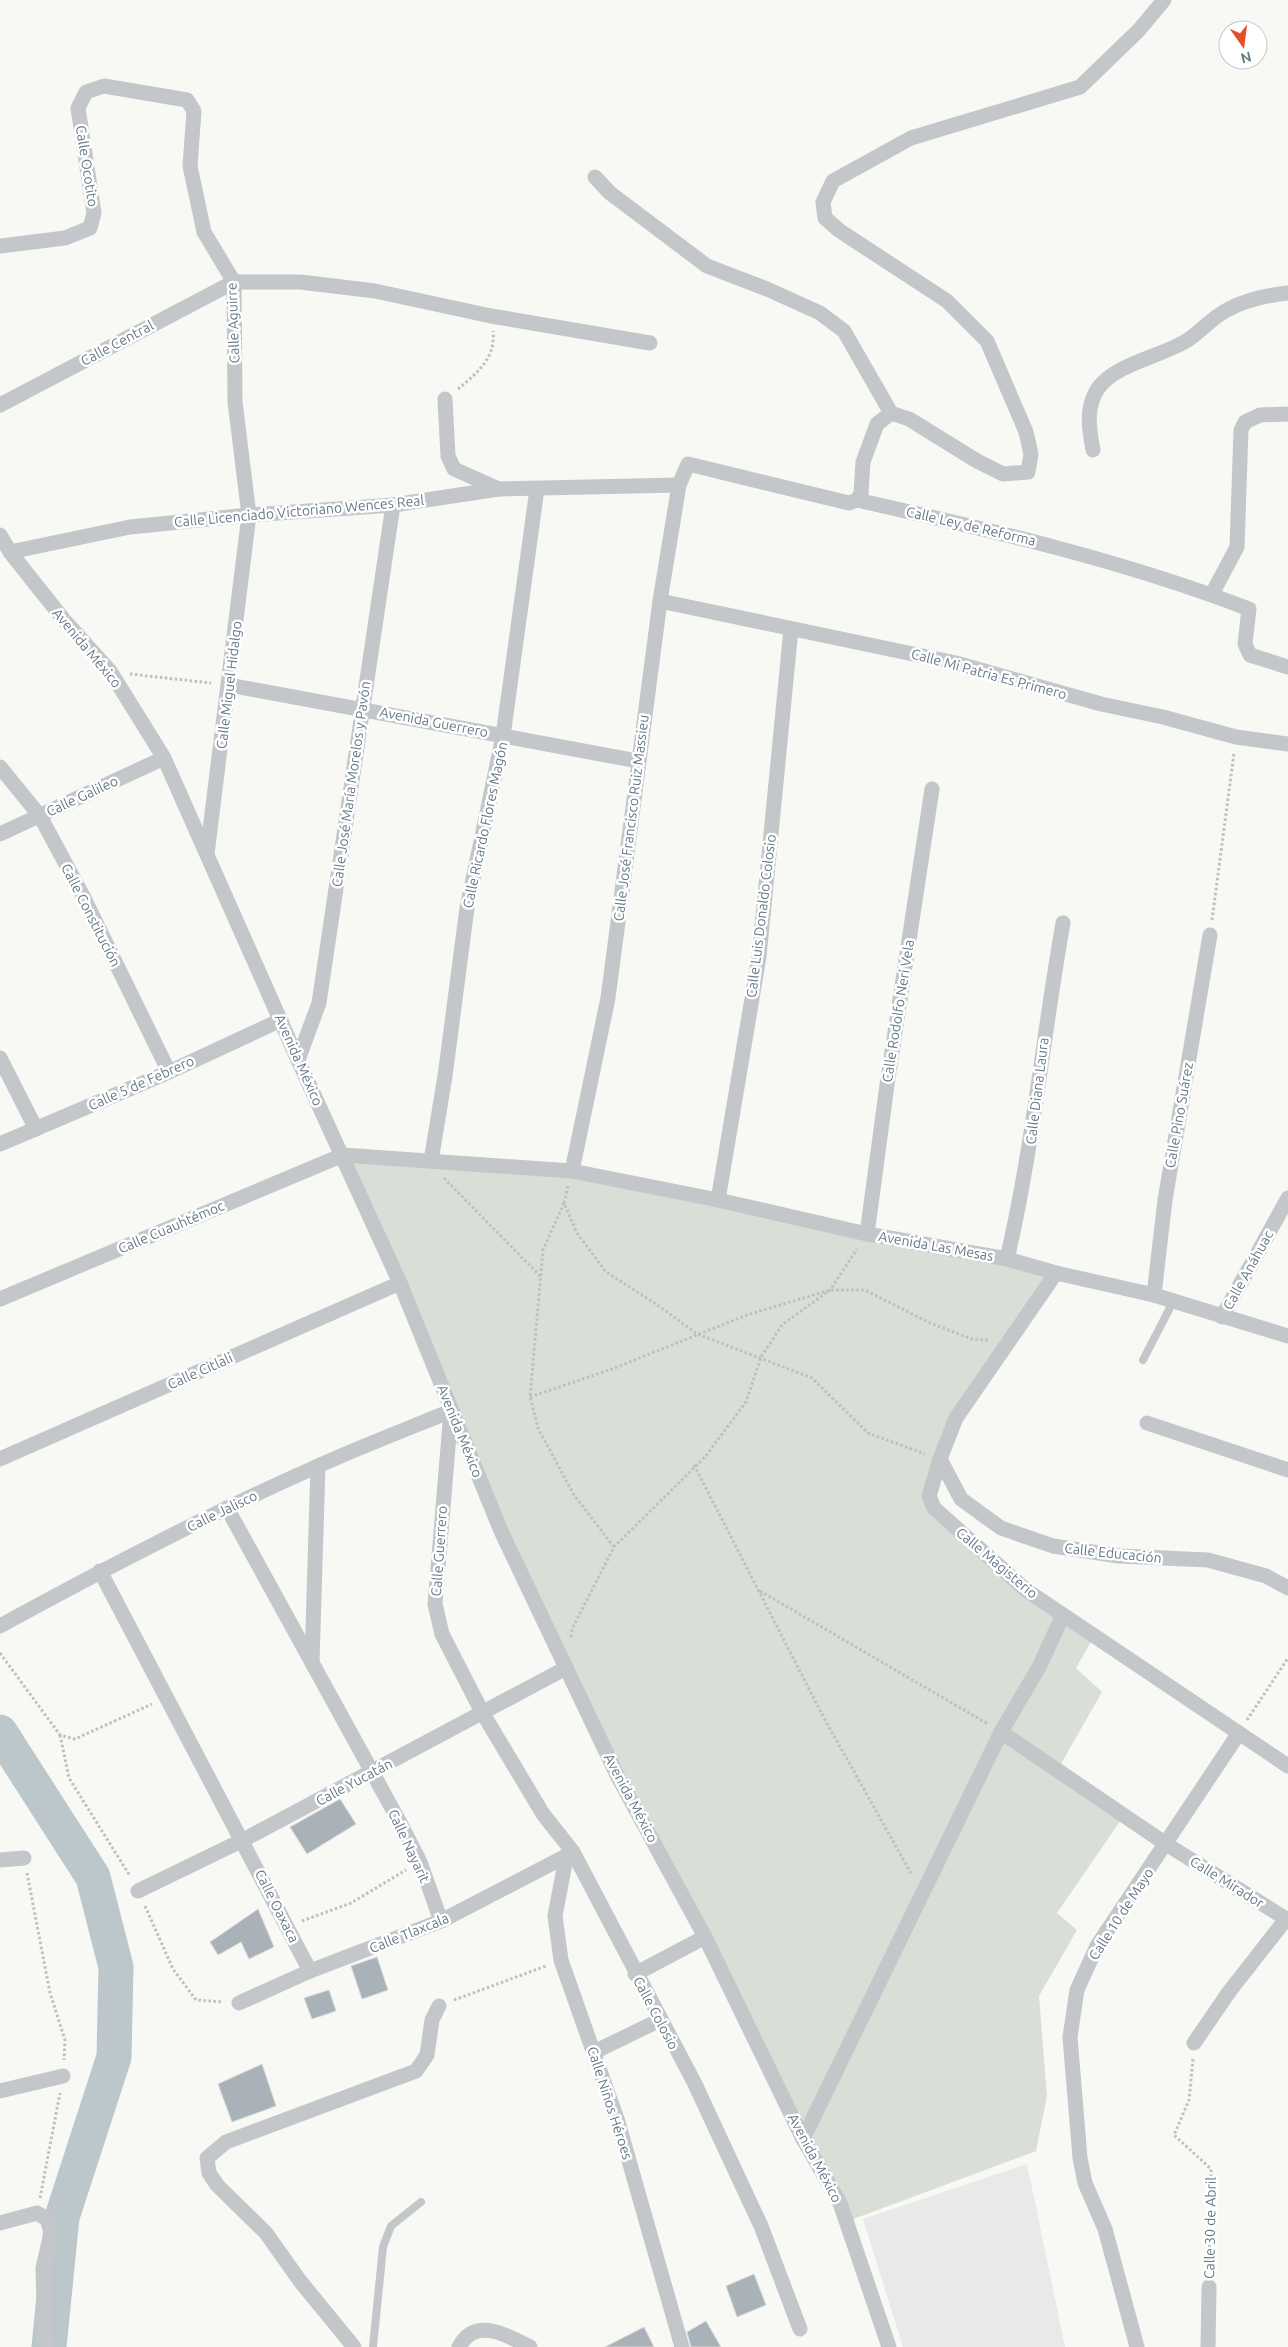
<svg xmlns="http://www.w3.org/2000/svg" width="1288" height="2347" font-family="Ubuntu,sans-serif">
	<rect width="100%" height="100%" fill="#f8f8f5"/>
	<path fill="#e8e9e8" d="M1027 2164 1065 2347H903L863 2219Z"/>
	<path fill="#d9dfd6" d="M343 1155 572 1171 1056 1273 956 1418 934 1508 1095 1635 1076 1668 1102 1692 1058 1769 1125 1814 1057 1913 1077 1930 1039 1996 1047 2096 1036 2151 848 2221 501 1531Z"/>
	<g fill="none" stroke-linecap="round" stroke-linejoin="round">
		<path stroke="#bbc7cb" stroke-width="35" d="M0 1732 93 1877 116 1967 114 2057 62 2217 49 2347"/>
	</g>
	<g fill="#a9b2b8" stroke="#d9d9d7">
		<path d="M340 1799 356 1824 307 1854 290 1827Z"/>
		<path d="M258 1909 274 1947 249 1959 241 1942 218 1955 210 1942Z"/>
		<path d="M377 1957 388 1990 362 1999 351 1966Z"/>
		<path d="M329 1990 336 2011 312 2019 304 1998Z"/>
		<path d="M262 2064 276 2106 232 2122 218 2084Z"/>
		<path d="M754 2274 766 2305 737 2317 726 2286Z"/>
		<path d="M706 2321 721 2347H691L687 2332Z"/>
		<path d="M644 2327 654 2347H605Z"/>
	</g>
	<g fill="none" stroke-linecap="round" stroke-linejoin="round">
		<g stroke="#bdc0c2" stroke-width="3" stroke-dasharray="2.5 2.5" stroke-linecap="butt">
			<path d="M458 389C477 373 496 358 493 331"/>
			<path d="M130 674 211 683"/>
			<path d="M1212 920 1234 753"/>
			<path d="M444 1178 541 1277"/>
			<path d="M568 1186 564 1203 577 1233 606 1272 659 1306 697 1334 812 1378 868 1433 925 1454"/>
			<path d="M564 1203 543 1250 530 1397 538 1428 574 1495 614 1547"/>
			<path d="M530 1397 612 1369 747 1315 830 1290H865L930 1323 972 1339 989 1340"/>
			<path d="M694 1465 825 1720 912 1875"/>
			<path d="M760 1591 988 1724"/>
			<path d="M571 1637 572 1629 614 1547 705 1457 746 1402 761 1357 782 1325 830 1290 857 1249"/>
			<path d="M0 1653 60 1735 75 1739 152 1704"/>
			<path d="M1247 1720 1288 1658"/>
			<path d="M60 1735 69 1778 130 1876"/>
			<path d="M27 1873 50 1993 65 2040 64 2060"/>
			<path d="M145 1906 173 1969 196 2000 223 2002"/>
			<path d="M302 1921 351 1903 406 1870"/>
			<path d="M454 2000 546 1966"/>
			<path d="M1193 2059 1189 2100 1174 2135 1211 2169 1209 2271"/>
			<path d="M40 2198 60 2093"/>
		</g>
		<g stroke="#c3c7ca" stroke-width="8">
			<path d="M1143 1360 1173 1302"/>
			<path d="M373 2347 383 2247 391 2226 421 2202"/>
		</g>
		<g stroke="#c3c7ca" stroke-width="15">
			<path d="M595 177 610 193 707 266 767 289 820 313 844 331 891 413"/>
			<path d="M0 246 65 238 90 228 94 213 78 108 86 92 104 86 187 100 194 111 190 166 204 232 234 282 235 402 249 515 207 854"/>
			<path d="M445 399 448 456 454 469 499 489"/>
			<path d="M0 405 234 282H300L375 291 491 316 650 343"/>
			<path d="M1093 450C1089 429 1085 406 1099 387 1116 364 1162 356 1186 341 1201 332 1213 316 1229 309 1248 299 1268 295 1288 293"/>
			<path d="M857 500 861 494 863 462 877 424 891 413 909 419 977 461 1003 474 1028 472 1031 454 1026 432 987 341 947 301 840 231 825 218 823 202 833 181 911 138 1080 87 1139 30 1164 0"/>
			<path d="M0 535 10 552 64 620 110 671 164 758 298 1060 400 1283 501 1531 618 1777 705 1937 803 2139 840 2203 889 2347"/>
			<path d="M10 552 130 527 249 515 393 505 499 489 679 485"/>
			<path d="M1212 594 1237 547 1241 430 1245 422 1260 415 1288 414"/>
			<path d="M660 601 956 663 1101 704 1163 717 1236 737 1288 744"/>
			<path d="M229 685 638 761"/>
			<path d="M0 767 40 816 83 896 169 1072"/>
			<path d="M0 834 164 758"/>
			<path d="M0 1058 36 1129"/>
			<path d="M298 1060 319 1003 393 505"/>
			<path d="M0 1144 169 1072 281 1020"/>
			<path d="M431 1161 445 1076 467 908 503 736 537 489"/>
			<path d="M572 1171 608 998 660 601 679 485 688 464 849 503 857 500C990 530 1122 560 1249 609L1245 644 1250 655 1288 667"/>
			<path d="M718 1200 759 957 791 629"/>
			<path d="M867 1234 887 1085 932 789"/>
			<path d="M1007 1259C1033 1148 1043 1035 1063 923"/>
			<path d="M1056 1273 956 1418 940 1459 929 1496 934 1508 1026 1590 1288 1766"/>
			<path d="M1154 1295 1165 1200 1210 935"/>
			<path d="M0 1299 343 1155 572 1171 718 1200 867 1234 1007 1259 1056 1273 1154 1295 1288 1336"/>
			<path d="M1222 1317 1288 1198"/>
			<path d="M1147 1423 1288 1470"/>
			<path d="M0 1459 400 1283"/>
			<path d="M940 1459 961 1499 1001 1528 1053 1546 1119 1556 1208 1560 1266 1576 1288 1588"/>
			<path d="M227 1508 399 1821 420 1862 441 1921"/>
			<path d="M100 1571 310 1971"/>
			<path d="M0 1626C104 1569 209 1514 318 1466 362 1446 407 1429 451 1411L435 1604 442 1634 482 1712 543 1814 573 1852 694 2082 761 2226 800 2329"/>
			<path d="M312 1662 318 1466"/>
			<path d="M1001 1732 1166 1844 1288 1920"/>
			<path d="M566 1858 555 1916 561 1960 618 2122 682 2347"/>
			<path d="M0 1860 24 1858"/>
			<path d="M138 1891 243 1840 566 1668"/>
			<path d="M635 1974 705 1937"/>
			<path d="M239 2003 310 1971 441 1921 570 1854"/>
			<path d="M1194 2043 1229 1992 1286 1919"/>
			<path d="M594 2052 660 2020"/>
			<path d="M0 2091 63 2076"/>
			<path d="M803 2139 1001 1732 1039 1667 1063 1615"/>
			<path d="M0 2223 37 2213 47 2219 51 2233 43 2268 45 2347"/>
			<path d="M354 2347 300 2281 266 2233 217 2185 209 2173 207 2158 226 2142 416 2071 427 2055 432 2020 439 2006"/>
			<path d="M459 2347C475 2316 507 2335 530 2347"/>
			<path d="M1137 2347 1105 2229 1085 2183 1080 2158 1070 2037 1077 1990 1097 1946 1239 1733"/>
			<path d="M1208 2347 1209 2287"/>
		</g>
	</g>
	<g text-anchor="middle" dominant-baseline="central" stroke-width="5" stroke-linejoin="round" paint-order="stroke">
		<g font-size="14" fill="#667986" stroke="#fff">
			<text transform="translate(87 166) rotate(81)">Calle Ocotito</text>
			<text transform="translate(233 323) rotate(-92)">Calle Aguirre</text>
			<text transform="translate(117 343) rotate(-28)">Calle Central</text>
			<text transform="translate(299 511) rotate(-5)">Calle Licenciado Victoriano Wences Real</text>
			<text transform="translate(971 526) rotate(13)">Calle Ley de Reforma</text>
			<text transform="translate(87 648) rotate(50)">Avenida México</text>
			<text transform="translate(989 674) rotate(15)">Calle Mi Patria Es Primero</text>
			<text transform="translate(229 685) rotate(-83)">Calle Miguel Hidalgo</text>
			<text transform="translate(434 722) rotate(11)">Avenida Guerrero</text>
			<text transform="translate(351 784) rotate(-82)">Calle José María Morelos y Pavón</text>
			<text transform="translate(82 796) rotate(-25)">Calle Galileo</text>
			<text transform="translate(631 818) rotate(-83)">Calle José Francisco Ruiz Massieu</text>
			<text transform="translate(485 825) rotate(-78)">Calle Ricardo Flores Magón</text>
			<text transform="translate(91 915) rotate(63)">Calle Constitución</text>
			<text transform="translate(761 916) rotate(-83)">Calle Luis Donaldo Colosio</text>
			<text transform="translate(898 1011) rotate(-81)">Calle Rodolfo Neri Vela</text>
			<text transform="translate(299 1060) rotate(66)">Avenida México</text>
			<text transform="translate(141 1083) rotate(-24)">Calle 5 de Febrero</text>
			<text transform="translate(1037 1091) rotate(-83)">Calle Diana Laura</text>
			<text transform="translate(1179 1115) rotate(-80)">Calle Pino Suárez</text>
			<text transform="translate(171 1227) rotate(-23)">Calle Cuauhtémoc</text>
			<text transform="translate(936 1246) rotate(10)">Avenida Las Mesas</text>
			<text transform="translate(1248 1270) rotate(-61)">Calle Anáhuac</text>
			<text transform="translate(200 1371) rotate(-24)">Calle Citlali</text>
			<text transform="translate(460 1431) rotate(68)">Avenida México</text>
			<text transform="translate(222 1511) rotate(-26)">Calle Jalisco</text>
			<text transform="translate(439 1551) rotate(-86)">Calle Guerrero</text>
			<text transform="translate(1113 1553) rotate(6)">Calle Educación</text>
			<text transform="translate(997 1563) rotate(40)">Calle Magisterio</text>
			<text transform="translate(354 1782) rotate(-28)">Calle Yucatán</text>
			<text transform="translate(631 1798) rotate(62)">Avenida México</text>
			<text transform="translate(409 1846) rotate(65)">Calle Nayarit</text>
			<text transform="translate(1227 1882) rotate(32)">Calle Mirador</text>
			<text transform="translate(277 1906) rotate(63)">Calle Oaxaca</text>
			<text transform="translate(1121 1914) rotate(-57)">Calle 10 de Mayo</text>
			<text transform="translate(409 1933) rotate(-22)">Calle Tlaxcala</text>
			<text transform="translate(656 2013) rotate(62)">Calle Colosio</text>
			<text transform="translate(610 2103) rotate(72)">Calle Niños Héroes</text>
			<text transform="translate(815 2158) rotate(62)">Avenida México</text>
			<text transform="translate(1210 2228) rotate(-89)">Calle 30 de Abril</text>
		</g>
	</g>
	<g transform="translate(1243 45) rotate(166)"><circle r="24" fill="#ffffff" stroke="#c2c9cf"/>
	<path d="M0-4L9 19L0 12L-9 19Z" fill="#e64e26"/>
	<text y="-8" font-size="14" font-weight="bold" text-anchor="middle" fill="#667986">N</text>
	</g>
</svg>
